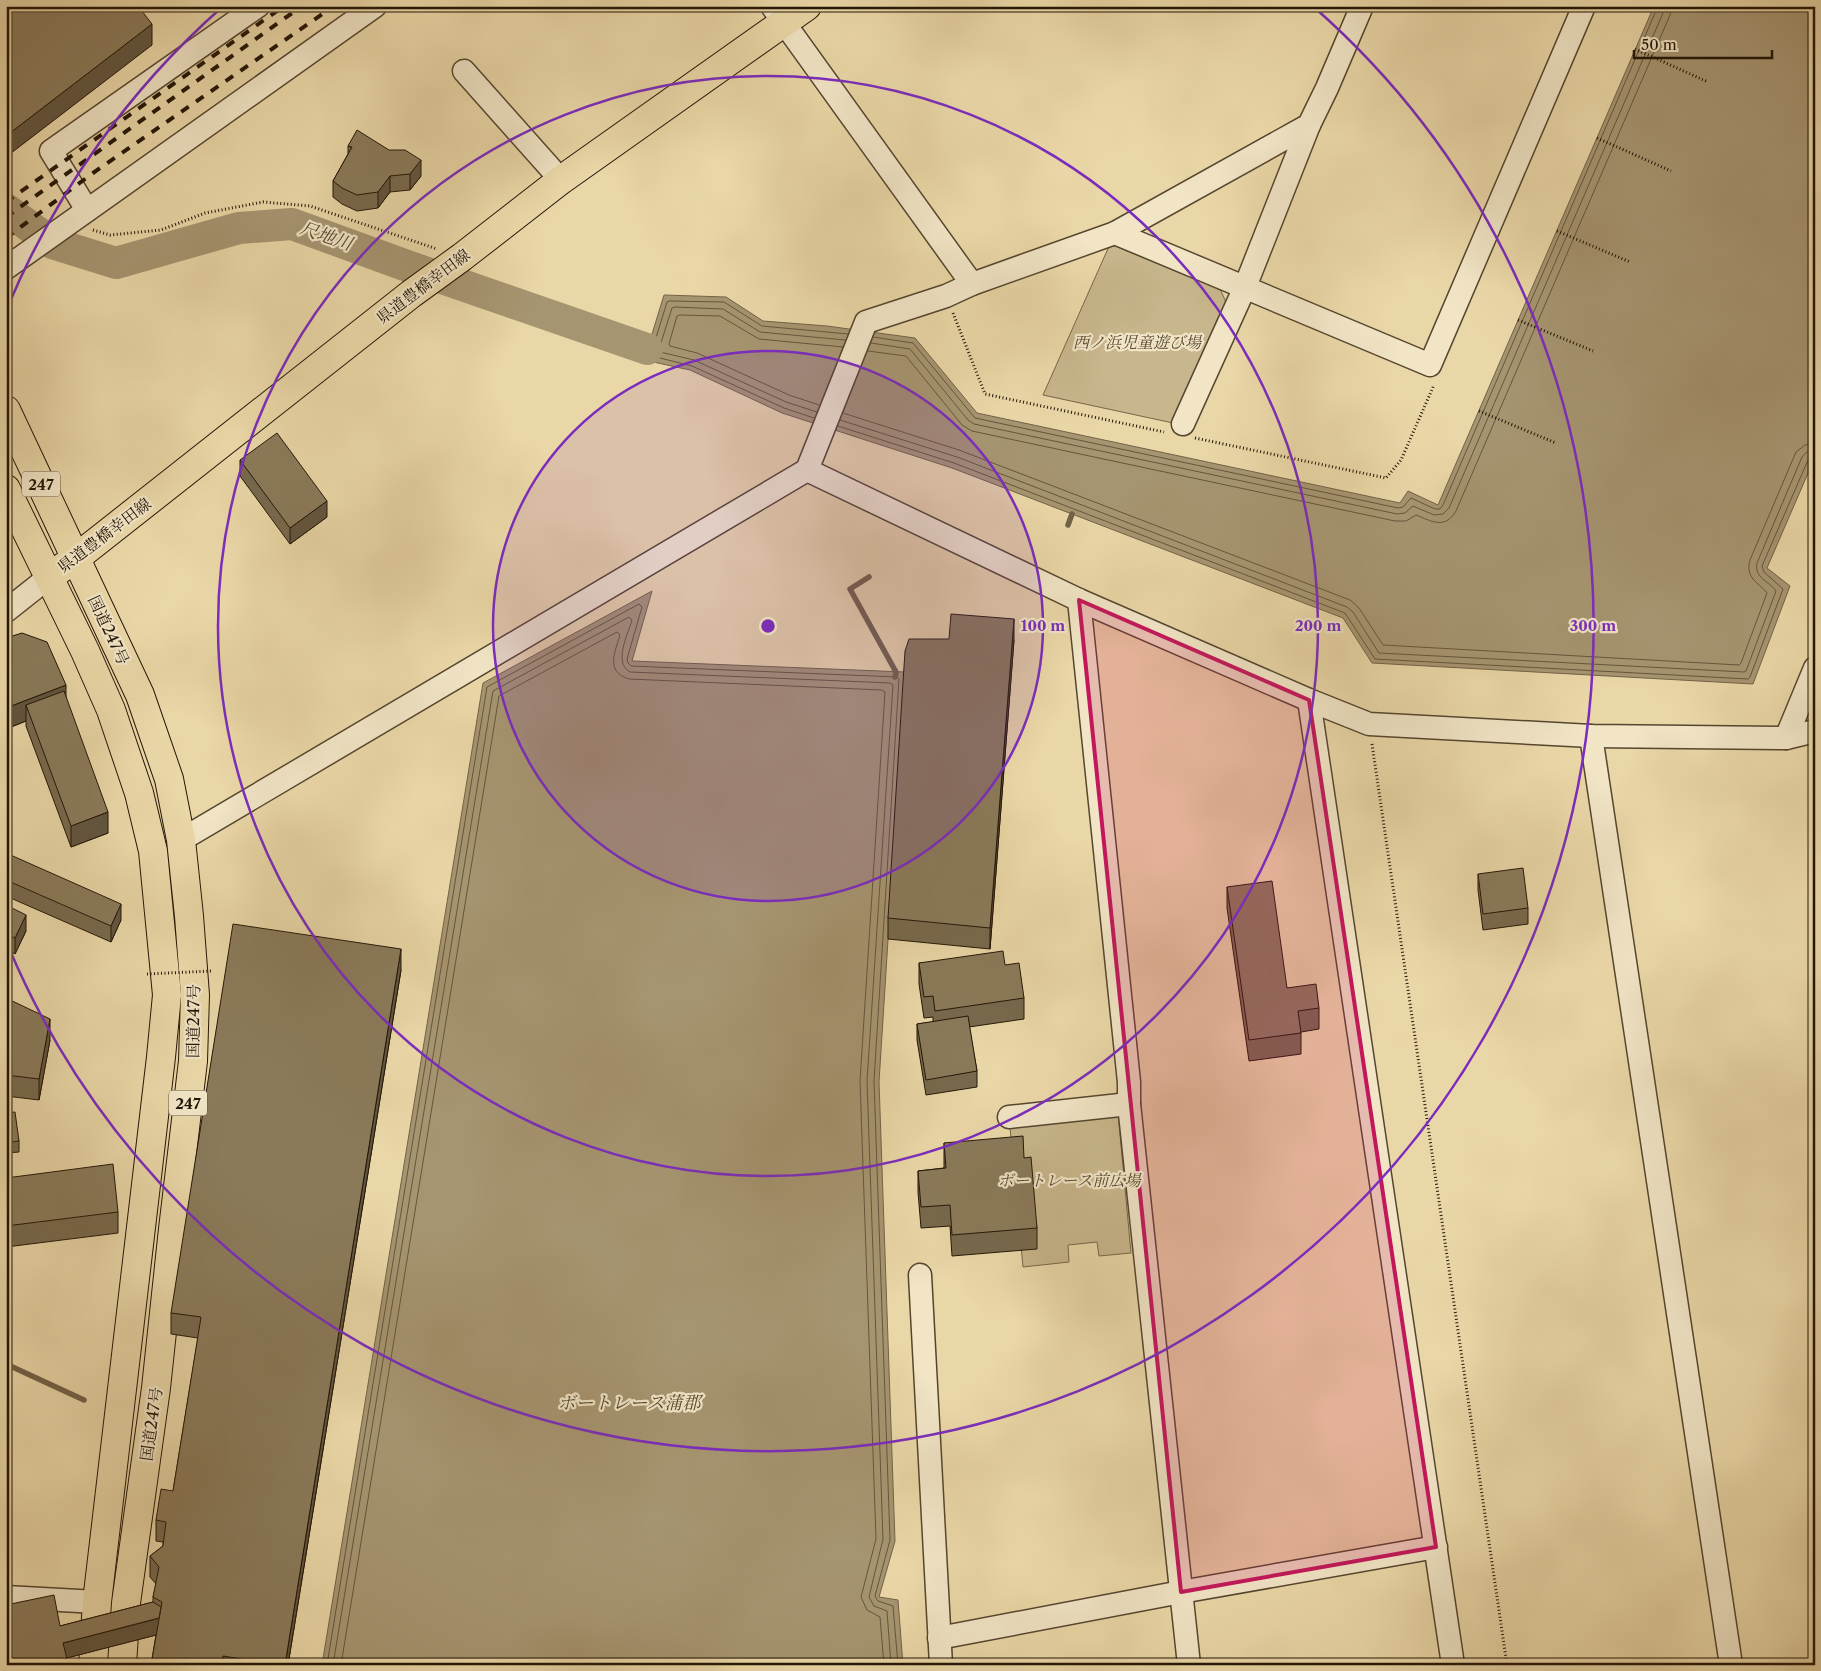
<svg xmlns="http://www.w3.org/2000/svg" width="1821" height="1671" font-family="'Libre Caslon Text','Noto Serif JP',serif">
	<rect width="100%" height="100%" fill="#ead7a7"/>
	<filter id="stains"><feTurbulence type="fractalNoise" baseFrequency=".004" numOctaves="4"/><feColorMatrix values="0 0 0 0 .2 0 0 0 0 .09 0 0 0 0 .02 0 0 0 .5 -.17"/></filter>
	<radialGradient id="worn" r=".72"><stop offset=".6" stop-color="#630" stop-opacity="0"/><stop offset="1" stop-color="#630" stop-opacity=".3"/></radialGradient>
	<g fill="#c8b68c" stroke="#76664a">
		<path d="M1110 244 1220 289 1226 302 1173 423 1043 395Z"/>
		<path d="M1118 1113 1131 1253 1099 1256 1097 1242 1068 1245 1069 1262 1023 1267 1009 1117Z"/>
	</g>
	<g fill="#a69571" stroke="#726247">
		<path d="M1654 6H1815V457L1767 568 1790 586 1753 684 1372 663 1343 618 952 468 782 413 690 370 644 360 664 295 726 297 763 321 827 326 915 338 977 413 1400 503 1408 491 1438 505Z"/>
		<path d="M652 591 632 661 905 672 879 1082 895 1541 879 1597 898 1600 903 1665H322L483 683Z"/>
	</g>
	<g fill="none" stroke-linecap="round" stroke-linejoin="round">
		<g stroke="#64563c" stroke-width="1">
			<path d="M873 337 913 343 975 418 1398 508 1403 507 1411 498 1435 509H1440L1443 505 1658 6"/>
			<path d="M871 343 910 349 968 420 974 424 1397 514 1405 513 1413 506 1434 515 1443 514 1449 508 1663 13 1664 6"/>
			<path d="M868 351 906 356 962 425 972 431 1395 521H1406L1416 515C1431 521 1445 530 1456 511L1670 15 1672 6"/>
			<path d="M819 405 789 395 697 353 670 346 669 344 677 316 680 315 720 316 759 339 843 347"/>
			<path d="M817 412 786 402 694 360 660 352 659 349 672 308 674 307 723 309 760 332 845 340"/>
			<path d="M843 413 959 450 1350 600 1359 608 1383 645 1739 665 1741 663 1767 593C1758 582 1745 578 1750 560L1796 452 1805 445 1815 443"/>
			<path d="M814 418 784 408 692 366 652 356 651 354 667 302 669 301 724 302 762 326 848 334"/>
			<path d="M840 420 957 457 1347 607 1353 612 1379 653 1744 672 1746 671 1776 591C1769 581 1754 578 1757 563L1802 457 1807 452 1815 451"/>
			<path d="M838 426 954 463 1345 613 1375 659 1748 679 1750 677 1783 589 1764 572 1762 566 1808 460 1811 457H1815"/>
			<path d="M327 1665 487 687 639 604 642 607 627 659 628 663 631 666 897 677 899 679 874 1081 890 1540 875 1596 878 1601 893 1606 898 1665"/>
			<path d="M333 1665 493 691 629 617 632 620C628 634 613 663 630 672L890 683 893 685 867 1081 883 1539 869 1597 874 1606 887 1611 891 1665"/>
			<path d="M341 1665 499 696 617 632 620 635C615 652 605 672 629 679L882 690 885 692 860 1081 876 1539 861 1597 867 1610 880 1617 884 1665"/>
		</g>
		<g stroke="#726247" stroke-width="5.5">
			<path d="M1068 525 1072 514"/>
			<path d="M869 577 850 589 896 672 895 677"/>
			<path d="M6 1364 84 1400"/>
		</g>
		<path stroke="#a69571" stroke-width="32" d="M6 209 52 243 116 263 239 228 292 224 410 267 647 349"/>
		<g stroke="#55462f" stroke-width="25">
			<g id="minor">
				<path d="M772 6 972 284"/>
				<path d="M464 71 561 180"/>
				<path d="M87 210 51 151 258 6"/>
				<path d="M1115 233 1430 365 1584 6"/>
				<path d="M6 268 375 6"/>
				<path d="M1183 424 1245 287 1309 125"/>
				<path d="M807 470 1079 600 1309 700 1369 724 1591 736 1786 738 1815 731"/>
				<path d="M1079 600 1129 1082V1104L1189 1665"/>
				<path d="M6 611 49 577"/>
				<path d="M1309 700 1453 1665"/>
				<path d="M1591 736 1731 1665"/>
				<path d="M1786 738 1815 668"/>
				<path d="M181 840 807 470 866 322 946 296 972 284 1115 233 1309 125 1327 88 1362 6"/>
				<path d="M1009 1117 1129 1104"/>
				<path d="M920 1275 941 1665"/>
				<path d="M6 1597 97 1602"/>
				<path d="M939 1638 1181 1592 1436 1547"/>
			</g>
		</g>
		<g stroke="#231607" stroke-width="30">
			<path id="major" d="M49 577 76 558 411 294 462 257 561 180 807 6"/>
		</g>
		<g stroke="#231607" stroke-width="30">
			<g id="highway">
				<path d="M6 410 140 695 169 779 181 840 189 916 195 995 193 1061 173 1229 156 1388 126 1603 122 1665"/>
				<path d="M6 489 85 651 111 710 139 793 153 851 167 995 161 1057 97 1602 93 1665"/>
			</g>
		</g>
		<g stroke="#231607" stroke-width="3" stroke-dasharray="1 2.5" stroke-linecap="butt">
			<path d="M1635 49 1708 82"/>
			<path d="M1597 138 1671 171"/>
			<path d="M93 230 110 235 161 230 205 213 263 202 310 206 437 249"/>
			<path d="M1557 231 1630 262"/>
			<path d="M953 313 985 394 1164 432"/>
			<path d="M1518 320 1593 351"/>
			<path d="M1479 411 1556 443"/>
			<path d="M1195 438 1386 478 1401 460 1434 385"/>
			<path d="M1372 744 1507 1665"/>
		</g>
		<use href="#minor" stroke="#f1e5c6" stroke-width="22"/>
		<use href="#major" stroke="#ead7a7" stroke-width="28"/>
		<use href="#highway" stroke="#ead7a7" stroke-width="28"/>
		<g stroke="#231607" stroke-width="4" stroke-dasharray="9 9" stroke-linecap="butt">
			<path d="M6 202 284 6"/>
			<path d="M6 217 302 6"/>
			<path d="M6 238 93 173 334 6"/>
		</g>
		<path stroke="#231607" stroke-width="3" stroke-dasharray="1 2.5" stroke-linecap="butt" d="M147 974 211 971"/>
	</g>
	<g fill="#77694d" stroke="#231607">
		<path d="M348 146 421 176 410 190 390 192 378 208 357 211 342 204 333 197V181L348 154Z"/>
		<path d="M240 460 327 517 290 544 240 476Z"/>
		<path d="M6 638 66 698 108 833 71 847 26 726V721L6 729Z"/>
		<path d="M949 639 1014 640 990 949 888 939V918Z"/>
		<path d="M6 853 121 920 111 942 6 896Z"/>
		<path d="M1478 874 1528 908V924L1483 930 1478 890Z"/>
		<path d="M1227 887 1287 988 1319 1008V1029L1301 1032V1054L1249 1061 1227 908Z"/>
		<path d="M6 905 26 931 15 954 6 949Z"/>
		<path d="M919 963 1005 965 1024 998V1019L969 1027 977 1071V1087L926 1095 917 1040V1024L933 1022V1017L924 1018 919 984Z"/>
		<path d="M401 970 288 1665H151L156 1635 66 1658 67 1665H6L60 1626 153 1602V1597L156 1584 150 1577V1556L163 1546V1542L156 1541V1520L173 1491 198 1338 171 1334V1313Z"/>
		<path d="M6 998 50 1040 39 1100 6 1096Z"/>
		<path d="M6 1113 19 1141V1152L6 1153Z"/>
		<path d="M944 1143 1024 1158 1037 1228V1249L952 1256 950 1226 921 1228 918 1192V1171L944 1168Z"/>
		<path d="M6 1178 118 1212V1233L6 1247Z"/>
	</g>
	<g fill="#61553f" stroke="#231607">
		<path d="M152 24V45L6 157V136Z"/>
		<path d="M421 160V176L410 190V174Z"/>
		<path d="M390 176V192L378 208V192Z"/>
		<path d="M327 501V517L290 544V528Z"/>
		<path d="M1014 619V640L990 949V928Z"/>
		<path d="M66 685V706L26 705V721L6 729V708Z"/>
		<path d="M108 812V833L71 847V826Z"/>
		<path d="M121 904V920L111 942V926Z"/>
		<path d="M26 915V931L15 954V938Z"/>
		<path d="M401 949V970L288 1665H285Z"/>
		<path d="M50 1019V1040L39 1100V1079Z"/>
		<path d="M160 1618V1634L63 1659V1643Z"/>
	</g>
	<g fill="#8a7a5a" stroke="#231607">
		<path d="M6 6H138L152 24 6 136Z"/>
		<path d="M357 130 389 150H405L421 160 410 174 390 176 378 192 357 195 342 188 333 181 352 147 348 146Z"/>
		<path d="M277 433 327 501 290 528 240 460Z"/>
		<path d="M951 614 1014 619 990 928 888 918 905 651 909 639H949Z"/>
		<path d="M22 633 47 642 66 685 6 708V638Z"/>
		<path d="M64 691 108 812 71 826 26 705Z"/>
		<path d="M6 853 121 904 111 926 6 880Z"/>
		<path d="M1523 868 1528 908 1483 914 1478 874Z"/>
		<path d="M1272 881 1287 988 1316 984 1319 1008 1298 1011 1301 1033 1249 1040 1227 887Z"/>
		<path d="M6 905 26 915 15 938 6 933Z"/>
		<path d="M233 924 401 949 285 1665H277L223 1656 222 1665H151L162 1602 153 1597 159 1567 150 1556 163 1546 166 1522 156 1520 161 1489 173 1491 201 1317 171 1313Z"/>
		<path d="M1003 951 1005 965 1019 963 1024 998 935 1011 933 996 924 997 919 963Z"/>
		<path d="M6 998 50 1019 39 1079 6 1075Z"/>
		<path d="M968 1016 977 1071 926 1080 917 1024Z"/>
		<path d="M15 1112 19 1141 6 1143V1113Z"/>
		<path d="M1023 1136 1024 1158 1031 1157 1037 1228 952 1235 950 1205 921 1207 918 1171 946 1168 944 1143Z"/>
		<path d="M113 1164 118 1212 6 1226V1178Z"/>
		<path d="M54 1595 60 1626 153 1602 161 1607 159 1618 63 1643 67 1659 37 1665H6V1605Z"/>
	</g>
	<path fill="#c2185b" fill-opacity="0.2" stroke="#c2185b" stroke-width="4" stroke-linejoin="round" d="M1079 600 1309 700 1436 1547 1181 1592Z"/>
	<circle cx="768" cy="626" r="275" fill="#7b2cbf" fill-opacity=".12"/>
	<g fill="none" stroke="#7b2cbf" stroke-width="2.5">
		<circle cx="768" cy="626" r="275"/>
		<circle cx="768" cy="626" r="550"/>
		<path d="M9 304A825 825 0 0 1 221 8M1315 8A825 825 0 1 1 9 948"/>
	</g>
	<g text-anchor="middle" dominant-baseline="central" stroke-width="4.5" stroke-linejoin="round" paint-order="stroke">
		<g fill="#f1e5c6" stroke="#615440" stroke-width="1">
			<rect x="22" y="471.5" width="38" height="25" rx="4"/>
			<rect x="169" y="1090.5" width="38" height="25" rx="4"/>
		</g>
		<g font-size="15" font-weight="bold" fill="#231607">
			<text x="41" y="484">247</text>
			<text x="188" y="1103">247</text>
		</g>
		<g font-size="16" fill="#231607" stroke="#f1e5c6">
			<text transform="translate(423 286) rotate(-37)">県道豊橋幸田線</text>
			<text transform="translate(104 535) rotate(-37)">県道豊橋幸田線</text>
			<text transform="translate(109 630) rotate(65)">国道247号</text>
			<text transform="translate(193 1021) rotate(-89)">国道247号</text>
			<text transform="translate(151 1424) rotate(-82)">国道247号</text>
		</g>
		<g font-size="16" font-style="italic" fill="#55462f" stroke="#f1e5c6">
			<text x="1137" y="342">西ノ浜児童遊び場</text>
			<text x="1069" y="1180">ボートレース前広場</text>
		</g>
		<g font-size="18" font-style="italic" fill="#574931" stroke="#f1e5c6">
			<text transform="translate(326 236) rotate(19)">尺地川</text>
			<text x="629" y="1403">ボートレース蒲郡</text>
		</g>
	</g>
	<circle cx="768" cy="626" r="8" fill="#7b2cbf" stroke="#f1e5c6" stroke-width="2.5"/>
	<g font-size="15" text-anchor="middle" font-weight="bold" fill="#7b2cbf" stroke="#f1e5c6" stroke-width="4.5" stroke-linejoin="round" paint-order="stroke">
		<text x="1043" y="631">100 m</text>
		<text x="1318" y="631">200 m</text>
		<text x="1593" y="631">300 m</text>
	</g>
	<rect width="1821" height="1671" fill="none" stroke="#ead7a7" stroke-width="25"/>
	<rect x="8" y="8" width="1806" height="1656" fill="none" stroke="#231607" stroke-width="2.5"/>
	<rect x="12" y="12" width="1796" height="1646" fill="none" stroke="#231607"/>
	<path d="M1634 50v8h138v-8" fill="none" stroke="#231607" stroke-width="2.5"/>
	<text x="1641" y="50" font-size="15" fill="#231607" stroke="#f1e5c6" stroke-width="4" paint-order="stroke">50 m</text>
	<rect width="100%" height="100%" filter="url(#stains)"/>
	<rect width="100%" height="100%" fill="url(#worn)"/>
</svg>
